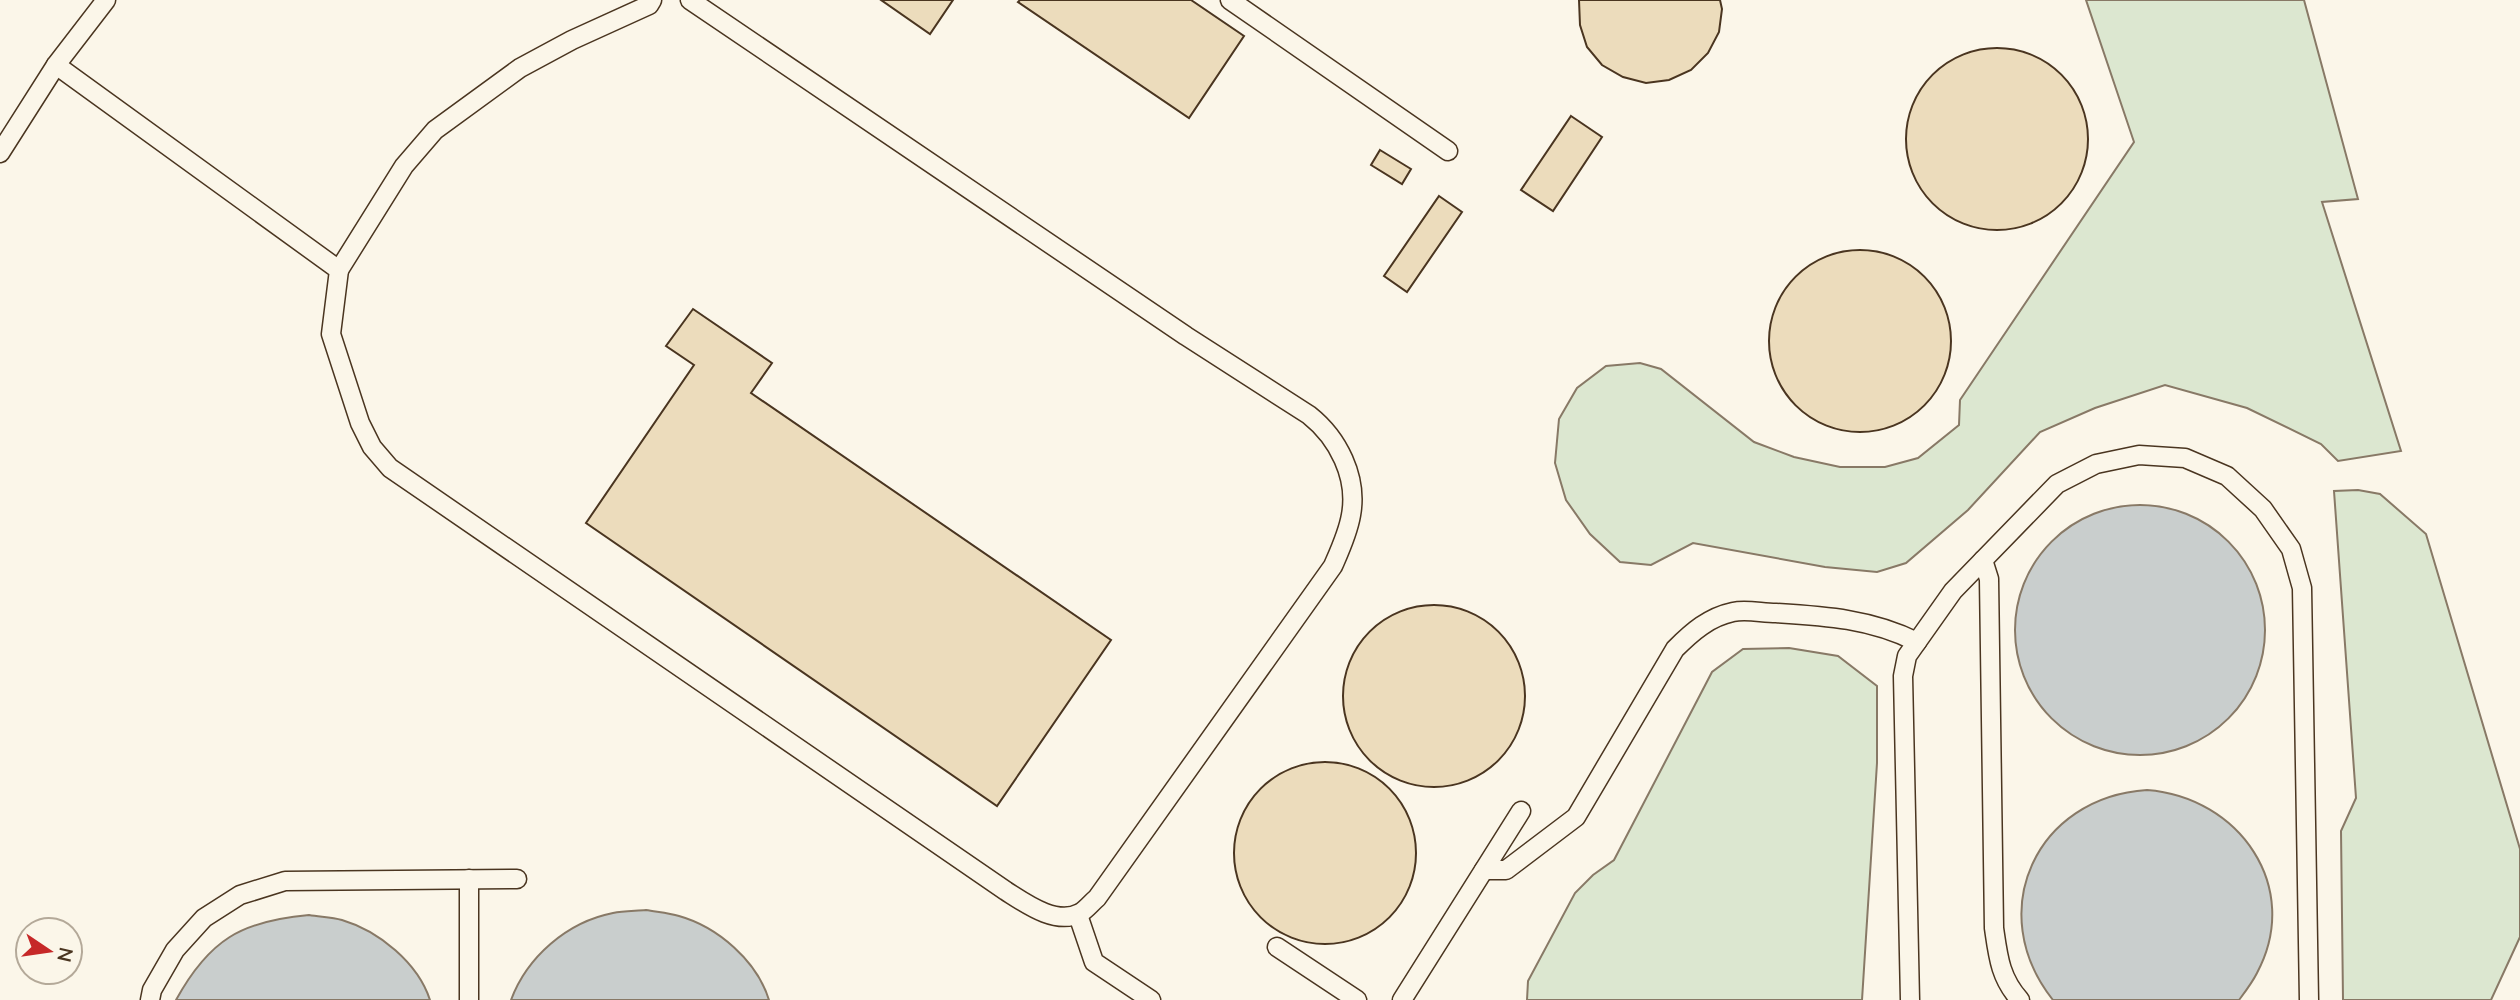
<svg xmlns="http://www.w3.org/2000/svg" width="2520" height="1000" font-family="'Nunito Sans',sans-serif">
	<rect width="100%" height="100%" fill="#fbf6e9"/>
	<g fill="#dce7d0" stroke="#887966" stroke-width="2">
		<path d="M2086 0H2304L2358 199 2322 202 2401 451 2338 461 2321 444 2247 408 2165 385 2095 408 2040 432 1968 510 1906 563 1877 572 1825 567 1693 543 1651 565 1620 562 1590 534 1566 500 1555 463 1559 419 1577 388 1606 366 1640 363 1661 369 1754 442 1794 457 1840 467H1885L1918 458 1959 425 1960 400 2134 142Z"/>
		<path d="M2358 490 2380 494 2426 534 2520 849V937L2491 1000H2343L2341 831 2356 798 2334 491Z"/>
		<path d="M1789 648 1838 656 1877 686V763L1862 1000H1527L1528 981 1575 893 1593 875 1614 860 1712 672 1743 649Z"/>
	</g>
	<g fill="#c9cecd" stroke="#887966" stroke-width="2">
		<circle cx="2140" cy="630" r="125"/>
		<path d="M2147 790C2239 797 2303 887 2257 973 2252 983 2245 992 2239 1000H2053C1983 912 2036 797 2147 790Z"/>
		<path d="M646 910C657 912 669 913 679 916 718 927 757 961 769 1000H511C527 957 567 922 613 913 623 911 635 911 646 910Z"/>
		<path d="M309 915C320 917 331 917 342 920 379 931 418 963 430 1000H176C209 940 241 921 309 915Z"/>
	</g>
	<g fill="#ecdcbc" stroke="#4a3520" stroke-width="2">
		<path d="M881 0H953L930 34Z"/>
		<path d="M1020 0H1191L1244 36 1189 118 1018 2Z"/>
		<path d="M1720 0 1722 9 1719 32 1708 53 1691 70 1669 80 1646 83 1623 77 1602 65 1587 47 1580 25 1579 0Z"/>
		<circle cx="1997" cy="139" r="91"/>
		<path d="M1571 116 1602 137 1553 211 1521 190Z"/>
		<path d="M1380 150 1411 169 1402 184 1371 165Z"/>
		<path d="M1439 196 1462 212 1407 292 1384 276Z"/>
		<circle cx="1860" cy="341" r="91"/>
		<path d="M693 309 772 363 751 393 1111 640 997 806 586 523 694 365 666 346Z"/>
		<circle cx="1434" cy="696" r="91"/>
		<circle cx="1325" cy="853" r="91"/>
	</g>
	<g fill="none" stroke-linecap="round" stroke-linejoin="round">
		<g stroke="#4a3520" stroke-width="21">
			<g id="service">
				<path d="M1230 0 1448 151"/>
				<path d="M56 65 339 270 331 334 360 423 372 447 390 468 1006 891C1025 903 1056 926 1080 913 1086 910 1091 903 1097 898L1333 566C1340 550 1348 533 1351 515 1358 477 1338 438 1309 415L1186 336 690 0"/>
				<path d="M0 153 56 65 106 0"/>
				<path d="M339 270 404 166 435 130 520 68 572 40 649 5 652 0"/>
				<path d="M1983 560 1989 579 1994 928C1998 956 2000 978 2020 1000"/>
				<path d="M1484 870H1506L1576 817 1675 649C1692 632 1709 617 1733 612 1746 609 1762 613 1776 613 1825 616 1872 619 1917 642"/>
				<path d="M469 879V999"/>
				<path d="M1078 915 1094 962 1151 1000"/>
				<path d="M1277 947 1357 1000"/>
				<path d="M150 1000 152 990 175 950 204 918 240 895 285 881 517 879"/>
				<path d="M1402 1000 1521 811"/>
				<path d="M1910 1000 1903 676 1907 656 1953 591 2057 484 2096 464 2139 455 2185 458 2227 476 2263 509 2291 549 2302 588 2309 1000"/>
			</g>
		</g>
		<use href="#service" stroke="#fbf6e9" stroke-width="18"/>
	</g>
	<g transform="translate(49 951) rotate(103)"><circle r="33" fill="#fbf6e9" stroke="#b4a999" stroke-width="2"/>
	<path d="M0-5L12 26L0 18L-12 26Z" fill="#c62828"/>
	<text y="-10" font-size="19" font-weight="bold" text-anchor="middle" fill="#4a3520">N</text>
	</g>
</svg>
